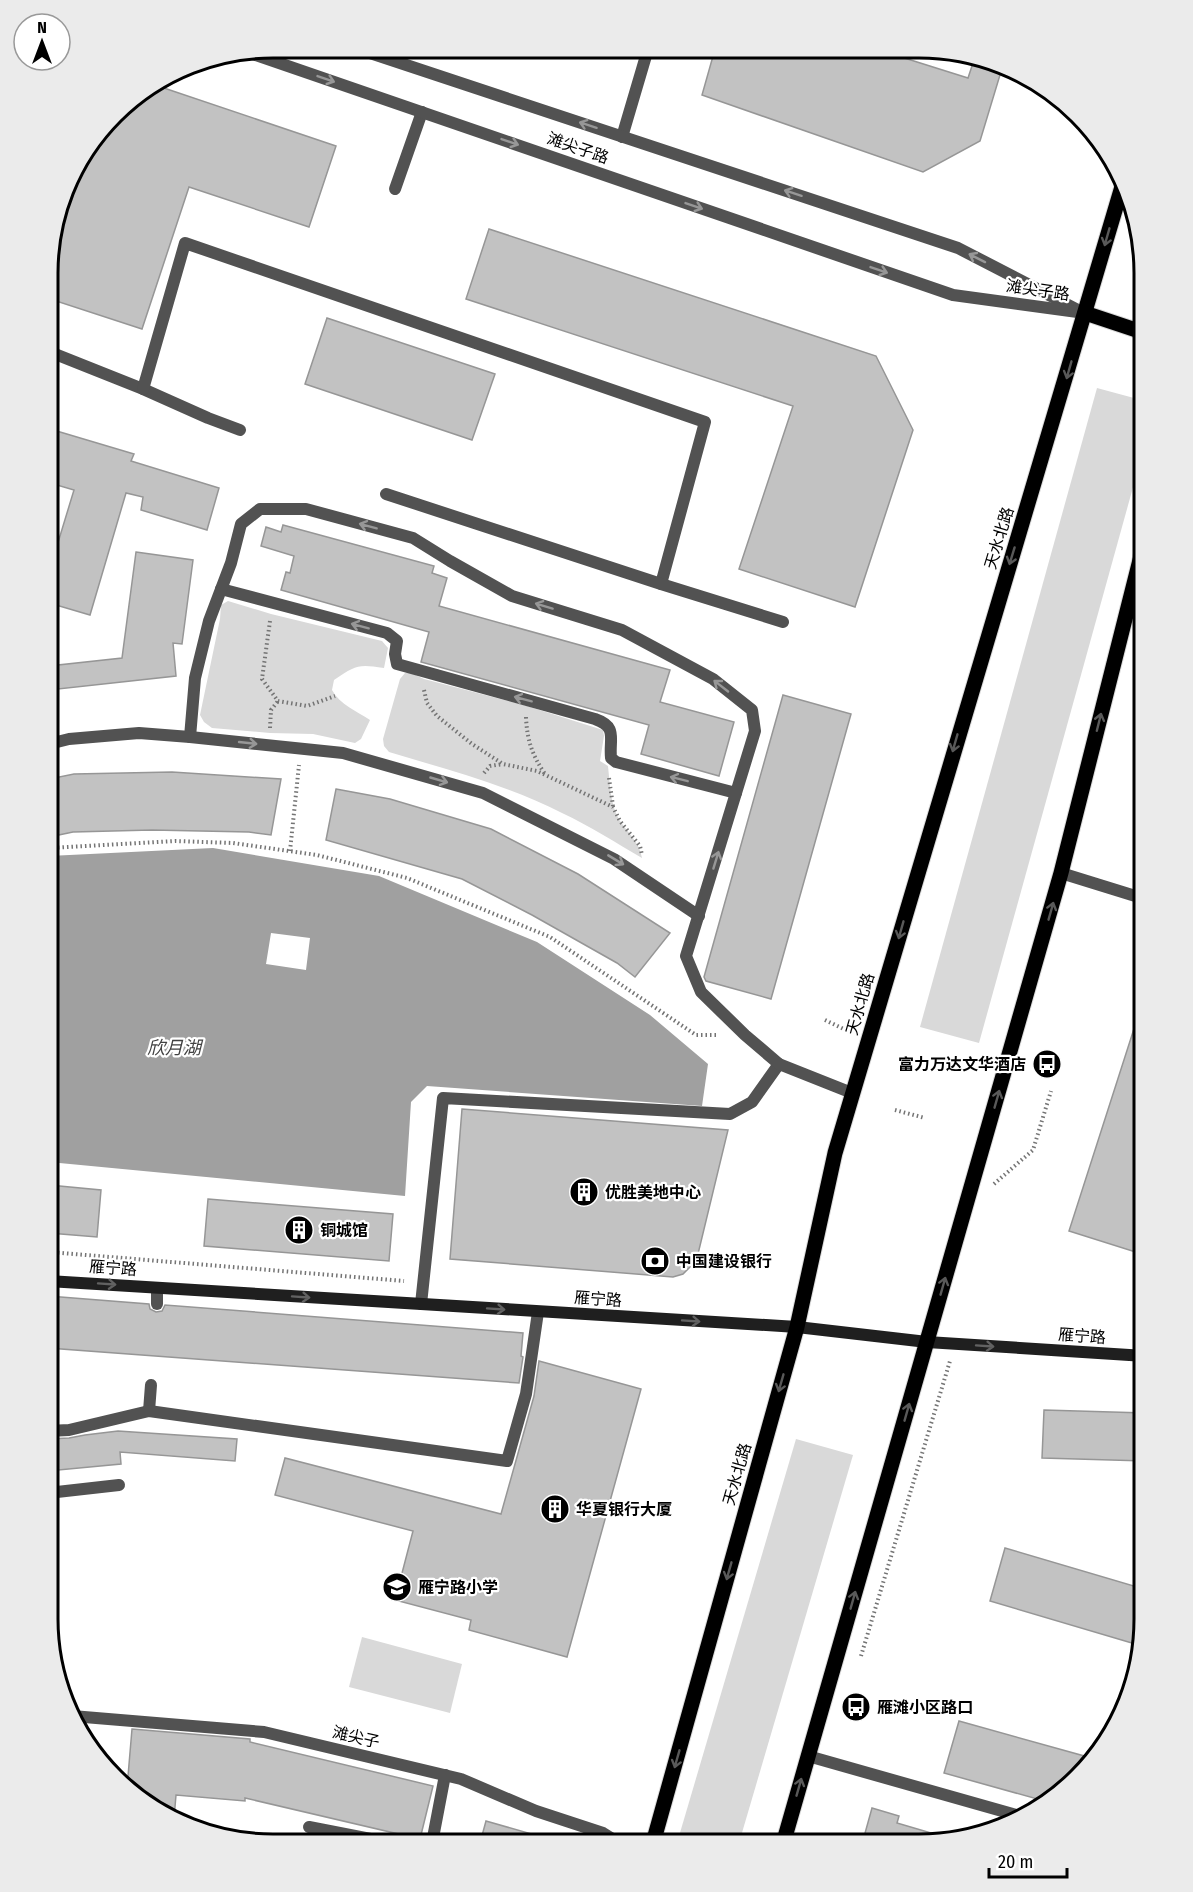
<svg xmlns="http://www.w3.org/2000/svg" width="1193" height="1892" font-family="'Fira Sans Condensed','Noto Sans SC',sans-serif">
	<rect width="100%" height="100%" fill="#fff"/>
	<g fill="#d9d9d9">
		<path d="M1097 388 1145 401V444L979 1043 920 1027Z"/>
		<path d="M228 601 271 614 382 641 388 648 384 668C358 664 356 665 334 680L332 690C340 705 357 711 370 720L361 739 355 743 313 734 270 733 212 728 204 722 200 715 220 619 221 605Z"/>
		<path d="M405 673H411L424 679 527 706 603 730 604 736 600 761 608 766C610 784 610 805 620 821 629 834 639 842 642 858 616 843 590 826 562 813 508 785 448 770 389 752L384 746 383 739 400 679Z"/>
		<path d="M796 1439 853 1455 739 1843H677Z"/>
		<path d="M362 1637 462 1664 450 1713 349 1687Z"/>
	</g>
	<path fill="#a0a0a0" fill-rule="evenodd" d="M213 848 379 876 537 942 650 1015 708 1064 702 1106 427 1086 411 1102 405 1196 49 1162V856ZM271 933 310 938 306 970 266 964Z"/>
	<g fill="#c2c2c2" stroke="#969696" stroke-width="1.5">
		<path d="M715 49 879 50 968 78 975 57 1003 65 980 141 923 172 702 95Z"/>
		<path d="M155 85 336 146 309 227 189 187 142 329 50 299V245L71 174 125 104Z"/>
		<path d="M489 229 876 356 913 430 855 607 739 569 793 406 466 299Z"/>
		<path d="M327 318 495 374 472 440 305 384Z"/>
		<path d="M50 429 134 454 131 461 219 488 207 530 141 510 143 497 126 493 90 615 49 603V572L74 490 50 483Z"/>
		<path d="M283 525 434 566 432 573 447 578 439 606 670 670 660 702 734 722 719 776 641 754 649 725 421 662 429 632 281 590 286 572 290 573 294 556 261 546 266 527 281 532Z"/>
		<path d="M136 552 193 560 182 644 173 643 176 676 49 690V666L122 658Z"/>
		<path d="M783 695 851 714 771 999 706 981 704 977Z"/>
		<path d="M172 772 281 779 271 835 249 832 152 830 73 832 49 837V779L74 774Z"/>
		<path d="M336 789 390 799 491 829 578 874 670 933 635 977 617 963 532 915 462 879 326 840Z"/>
		<path d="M1140 1010H1145V1255L1069 1231Z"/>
		<path d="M462 1109 728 1130 698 1254 690 1267 683 1274 673 1277 450 1259Z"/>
		<path d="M49 1185 101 1190 97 1237 49 1233Z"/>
		<path d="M208 1199 393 1214 389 1261 204 1246Z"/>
		<path d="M48 1296 149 1304 150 1309 156 1312 162 1311 165 1305 523 1333 521 1356 523 1357 519 1383 48 1348Z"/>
		<path d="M539 1361 641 1389 567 1657 469 1630 471 1620 395 1600 413 1531 275 1495 285 1458 501 1514 534 1396Z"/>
		<path d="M1044 1410 1145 1413V1461L1042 1458Z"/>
		<path d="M118 1431 237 1439 235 1461 120 1452 121 1464 48 1471V1439L69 1438 85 1435Z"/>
		<path d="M1005 1548 1144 1589V1633L1142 1646 990 1601Z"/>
		<path d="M959 1721 1095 1759 1057 1797 1048 1802 944 1773Z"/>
		<path d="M132 1729 250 1739V1742L433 1786 420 1839 245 1798V1801L176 1795 174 1819 136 1797 127 1788Z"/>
		<path d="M872 1808 899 1816 897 1823 948 1838 920 1844H862Z"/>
		<path d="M486 1821 542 1837 541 1843H480Z"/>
	</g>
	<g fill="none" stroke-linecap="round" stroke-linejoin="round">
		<g stroke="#dbdbdb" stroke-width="17">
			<g id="primary">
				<path d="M1085 313 1145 333"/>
				<path d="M653 1843 797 1327 835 1153 1124 180"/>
				<path d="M783 1844 1061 873 1145 540"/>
			</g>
		</g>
		<g stroke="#747474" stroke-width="4" stroke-dasharray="1.5 3" stroke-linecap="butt">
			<path d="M270 621 262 679 278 701 307 706 335 696"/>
			<path d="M424 690 427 703 437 716 472 744 503 764 537 771 613 807 620 821 640 846 642 855"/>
			<path d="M526 717C527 740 532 755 545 774"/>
			<path d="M270 728 271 710 278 701"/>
			<path d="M484 773 490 766 503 764"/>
			<path d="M609 778 613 806"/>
			<path d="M49 848 175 841 233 843 317 855 407 878 550 937 696 1035H717"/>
			<path d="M290 851 299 765"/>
			<path d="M825 1020 852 1033"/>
			<path d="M895 1110 925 1118"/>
			<path d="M994 1184 1033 1150 1051 1091"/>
			<path d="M49 1252 404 1281"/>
			<path d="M861 1656 950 1361"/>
		</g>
		<g stroke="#525252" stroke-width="12">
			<path d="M622 137 648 49"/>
			<path d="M395 189 422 112"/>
			<path d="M50 352 143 389 208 418 240 430"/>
			<path d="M143 389 185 243 705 422 661 584"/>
			<path d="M386 494 661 584 783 622"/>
			<path d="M157 1288V1304"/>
			<path d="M1139 1295H1145"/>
			<path d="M421 1304 443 1098 730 1114 752 1102 779 1064"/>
			<path d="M149 1411 151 1385"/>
			<path d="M48 1431 69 1430 149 1411 507 1461 526 1394 538 1312"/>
			<path d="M48 1493 119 1485"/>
			<path d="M309 1827 391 1843"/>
			<path d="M432 1843 445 1775"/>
		</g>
		<path stroke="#525252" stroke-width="12" d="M1061 873 1145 899"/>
		<g stroke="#525252" stroke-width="12">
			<path d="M355 48 958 248 1076 309"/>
			<path d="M250 53 953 295 1085 313"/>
			<path d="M221 589 387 633 397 641 395 654 397 664 595 719C618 727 609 738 611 758L616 762 736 793"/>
			<path d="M190 737 195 678 209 621 231 563 241 524 260 509H306L413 538 450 561 512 596 622 630 713 679 752 710 755 731 686 956 701 992 745 1035 779 1064 852 1093"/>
			<path d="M49 744 69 739 139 733 190 737 343 753 483 793 614 859 699 916"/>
			<path d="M72 1716 264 1732 461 1779 536 1811 603 1833 619 1843"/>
			<path d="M808 1756 1023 1817"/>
		</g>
		<path stroke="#1f1f1f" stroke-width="12" d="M48 1281 797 1327 927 1342 1145 1356"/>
		<use href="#primary" stroke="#000" stroke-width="15"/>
	</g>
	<defs><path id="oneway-shaft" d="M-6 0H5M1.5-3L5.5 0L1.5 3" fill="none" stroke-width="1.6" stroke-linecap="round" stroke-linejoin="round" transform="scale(1.5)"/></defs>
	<g stroke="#979797">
		<use href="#oneway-shaft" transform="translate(326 79) rotate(19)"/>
		<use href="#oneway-shaft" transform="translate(588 125) rotate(-162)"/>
		<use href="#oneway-shaft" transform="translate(510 142) rotate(19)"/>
		<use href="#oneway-shaft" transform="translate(793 193) rotate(-162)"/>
		<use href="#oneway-shaft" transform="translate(694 206) rotate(19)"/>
		<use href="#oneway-shaft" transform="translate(977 258) rotate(-153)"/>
		<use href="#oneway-shaft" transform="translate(879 270) rotate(19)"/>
		<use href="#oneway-shaft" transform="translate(368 526) rotate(-165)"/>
		<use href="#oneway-shaft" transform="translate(544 606) rotate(-163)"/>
		<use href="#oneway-shaft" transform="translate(360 626) rotate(-165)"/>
		<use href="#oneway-shaft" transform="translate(721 686) rotate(-142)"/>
		<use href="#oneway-shaft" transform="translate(523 699) rotate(-165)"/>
		<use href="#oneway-shaft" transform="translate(248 743) rotate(6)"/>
		<use href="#oneway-shaft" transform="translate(679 779) rotate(-166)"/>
		<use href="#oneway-shaft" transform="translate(439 780) rotate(16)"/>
		<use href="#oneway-shaft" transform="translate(616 860) rotate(31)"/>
		<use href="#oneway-shaft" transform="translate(716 860) rotate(-73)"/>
	</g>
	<g stroke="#595959">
		<use href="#oneway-shaft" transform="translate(1107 237) rotate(106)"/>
		<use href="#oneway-shaft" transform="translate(1069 370) rotate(106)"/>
		<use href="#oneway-shaft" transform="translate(1012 556) rotate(107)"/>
		<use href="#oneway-shaft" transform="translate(1099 722) rotate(-76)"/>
		<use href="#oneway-shaft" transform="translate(955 743) rotate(106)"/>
		<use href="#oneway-shaft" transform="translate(1051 911) rotate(-74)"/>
		<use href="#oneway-shaft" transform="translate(901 930) rotate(106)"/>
		<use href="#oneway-shaft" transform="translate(997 1099) rotate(-74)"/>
		<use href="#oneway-shaft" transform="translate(943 1286) rotate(-74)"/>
		<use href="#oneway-shaft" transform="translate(781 1383) rotate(106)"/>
		<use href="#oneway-shaft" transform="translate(907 1412) rotate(-74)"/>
		<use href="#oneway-shaft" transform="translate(729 1571) rotate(106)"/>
		<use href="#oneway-shaft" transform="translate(853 1600) rotate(-74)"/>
		<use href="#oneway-shaft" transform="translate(677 1759) rotate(106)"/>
		<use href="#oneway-shaft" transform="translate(799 1787) rotate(-74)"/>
	</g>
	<g stroke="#626262">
		<use href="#oneway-shaft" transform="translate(107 1284) rotate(4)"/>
		<use href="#oneway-shaft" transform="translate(301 1297) rotate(4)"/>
		<use href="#oneway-shaft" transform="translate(496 1309) rotate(4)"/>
		<use href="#oneway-shaft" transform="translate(691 1321) rotate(4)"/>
		<use href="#oneway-shaft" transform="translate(985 1346) rotate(4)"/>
	</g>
	<defs>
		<g id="bus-disc" transform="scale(1.5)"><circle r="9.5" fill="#000" stroke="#fff"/><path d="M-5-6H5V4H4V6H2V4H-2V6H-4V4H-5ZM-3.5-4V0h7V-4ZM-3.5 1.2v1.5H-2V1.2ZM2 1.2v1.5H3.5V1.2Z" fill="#fff"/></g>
		<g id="building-disc" transform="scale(1.5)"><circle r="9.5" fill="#000" stroke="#fff"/><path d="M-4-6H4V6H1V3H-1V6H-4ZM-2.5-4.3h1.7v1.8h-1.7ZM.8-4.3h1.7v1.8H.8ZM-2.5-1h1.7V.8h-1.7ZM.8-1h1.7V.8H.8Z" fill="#fff"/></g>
		<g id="bank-disc" transform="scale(1.5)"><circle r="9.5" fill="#000" stroke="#fff"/><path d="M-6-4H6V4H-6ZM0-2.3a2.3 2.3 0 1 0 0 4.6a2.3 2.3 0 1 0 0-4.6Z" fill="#fff"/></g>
		<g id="school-disc" transform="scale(1.5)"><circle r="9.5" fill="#000" stroke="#fff"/><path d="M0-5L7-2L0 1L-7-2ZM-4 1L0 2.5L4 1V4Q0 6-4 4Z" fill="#fff"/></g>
	</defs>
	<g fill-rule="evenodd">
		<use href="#bus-disc" x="1047" y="1064"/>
		<use href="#building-disc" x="584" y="1192"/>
		<use href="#building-disc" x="299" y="1230"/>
		<use href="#bank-disc" x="655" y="1261"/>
		<use href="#building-disc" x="555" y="1509"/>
		<use href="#school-disc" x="397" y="1587"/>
		<use href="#bus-disc" x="856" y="1707"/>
	</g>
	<g text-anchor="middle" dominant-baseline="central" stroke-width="4.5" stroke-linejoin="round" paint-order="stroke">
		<g font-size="16" fill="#000" stroke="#fff">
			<text transform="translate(578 148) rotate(19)">滩尖子路</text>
			<text transform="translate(1038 290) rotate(8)">滩尖子路</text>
			<text transform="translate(999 538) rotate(-73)">天水北路</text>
			<text transform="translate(860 1004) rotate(-74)">天水北路</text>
			<text transform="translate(113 1268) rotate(4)">雁宁路</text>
			<text transform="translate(598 1299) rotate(4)">雁宁路</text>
			<text transform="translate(1082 1336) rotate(4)">雁宁路</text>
			<text transform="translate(737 1474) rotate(-74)">天水北路</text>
			<text transform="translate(356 1737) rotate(13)">滩尖子</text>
		</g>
		<g font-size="16" font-weight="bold" fill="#000" stroke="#fff" text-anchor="start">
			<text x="1026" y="1064" text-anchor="end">富力万达文华酒店</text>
			<text x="605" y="1192">优胜美地中心</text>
			<text x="320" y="1230">铜城馆</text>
			<text x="676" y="1261">中国建设银行</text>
			<text x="576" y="1509">华夏银行大厦</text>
			<text x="418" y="1587">雁宁路小学</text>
			<text x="877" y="1707">雁滩小区路口</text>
		</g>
		<g font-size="18" font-style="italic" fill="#414141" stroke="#fff">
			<text x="174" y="1048">欣月湖</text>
		</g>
	</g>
	<path d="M0 0H1193V1892H0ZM273 58H919A215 215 0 0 1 1134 273V1619A215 215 0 0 1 919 1834H273A215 215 0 0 1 58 1619V273A215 215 0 0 1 273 58Z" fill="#ebebeb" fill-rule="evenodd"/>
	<path fill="none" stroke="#000" stroke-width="3" d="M273 58H919A215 215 0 0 1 1134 273V1619A215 215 0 0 1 919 1834H273A215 215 0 0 1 58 1619V273A215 215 0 0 1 273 58Z"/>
	<g transform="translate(42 42)"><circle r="28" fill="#ffffff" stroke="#999999" stroke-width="1.5"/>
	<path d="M0-4.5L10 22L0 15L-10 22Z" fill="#000000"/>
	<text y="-9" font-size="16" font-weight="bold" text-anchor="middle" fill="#000000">N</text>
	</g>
	<path d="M989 1868v9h78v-9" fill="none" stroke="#000000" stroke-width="3"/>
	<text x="998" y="1868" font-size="18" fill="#000000" stroke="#ffffff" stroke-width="4.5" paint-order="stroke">20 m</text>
</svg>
